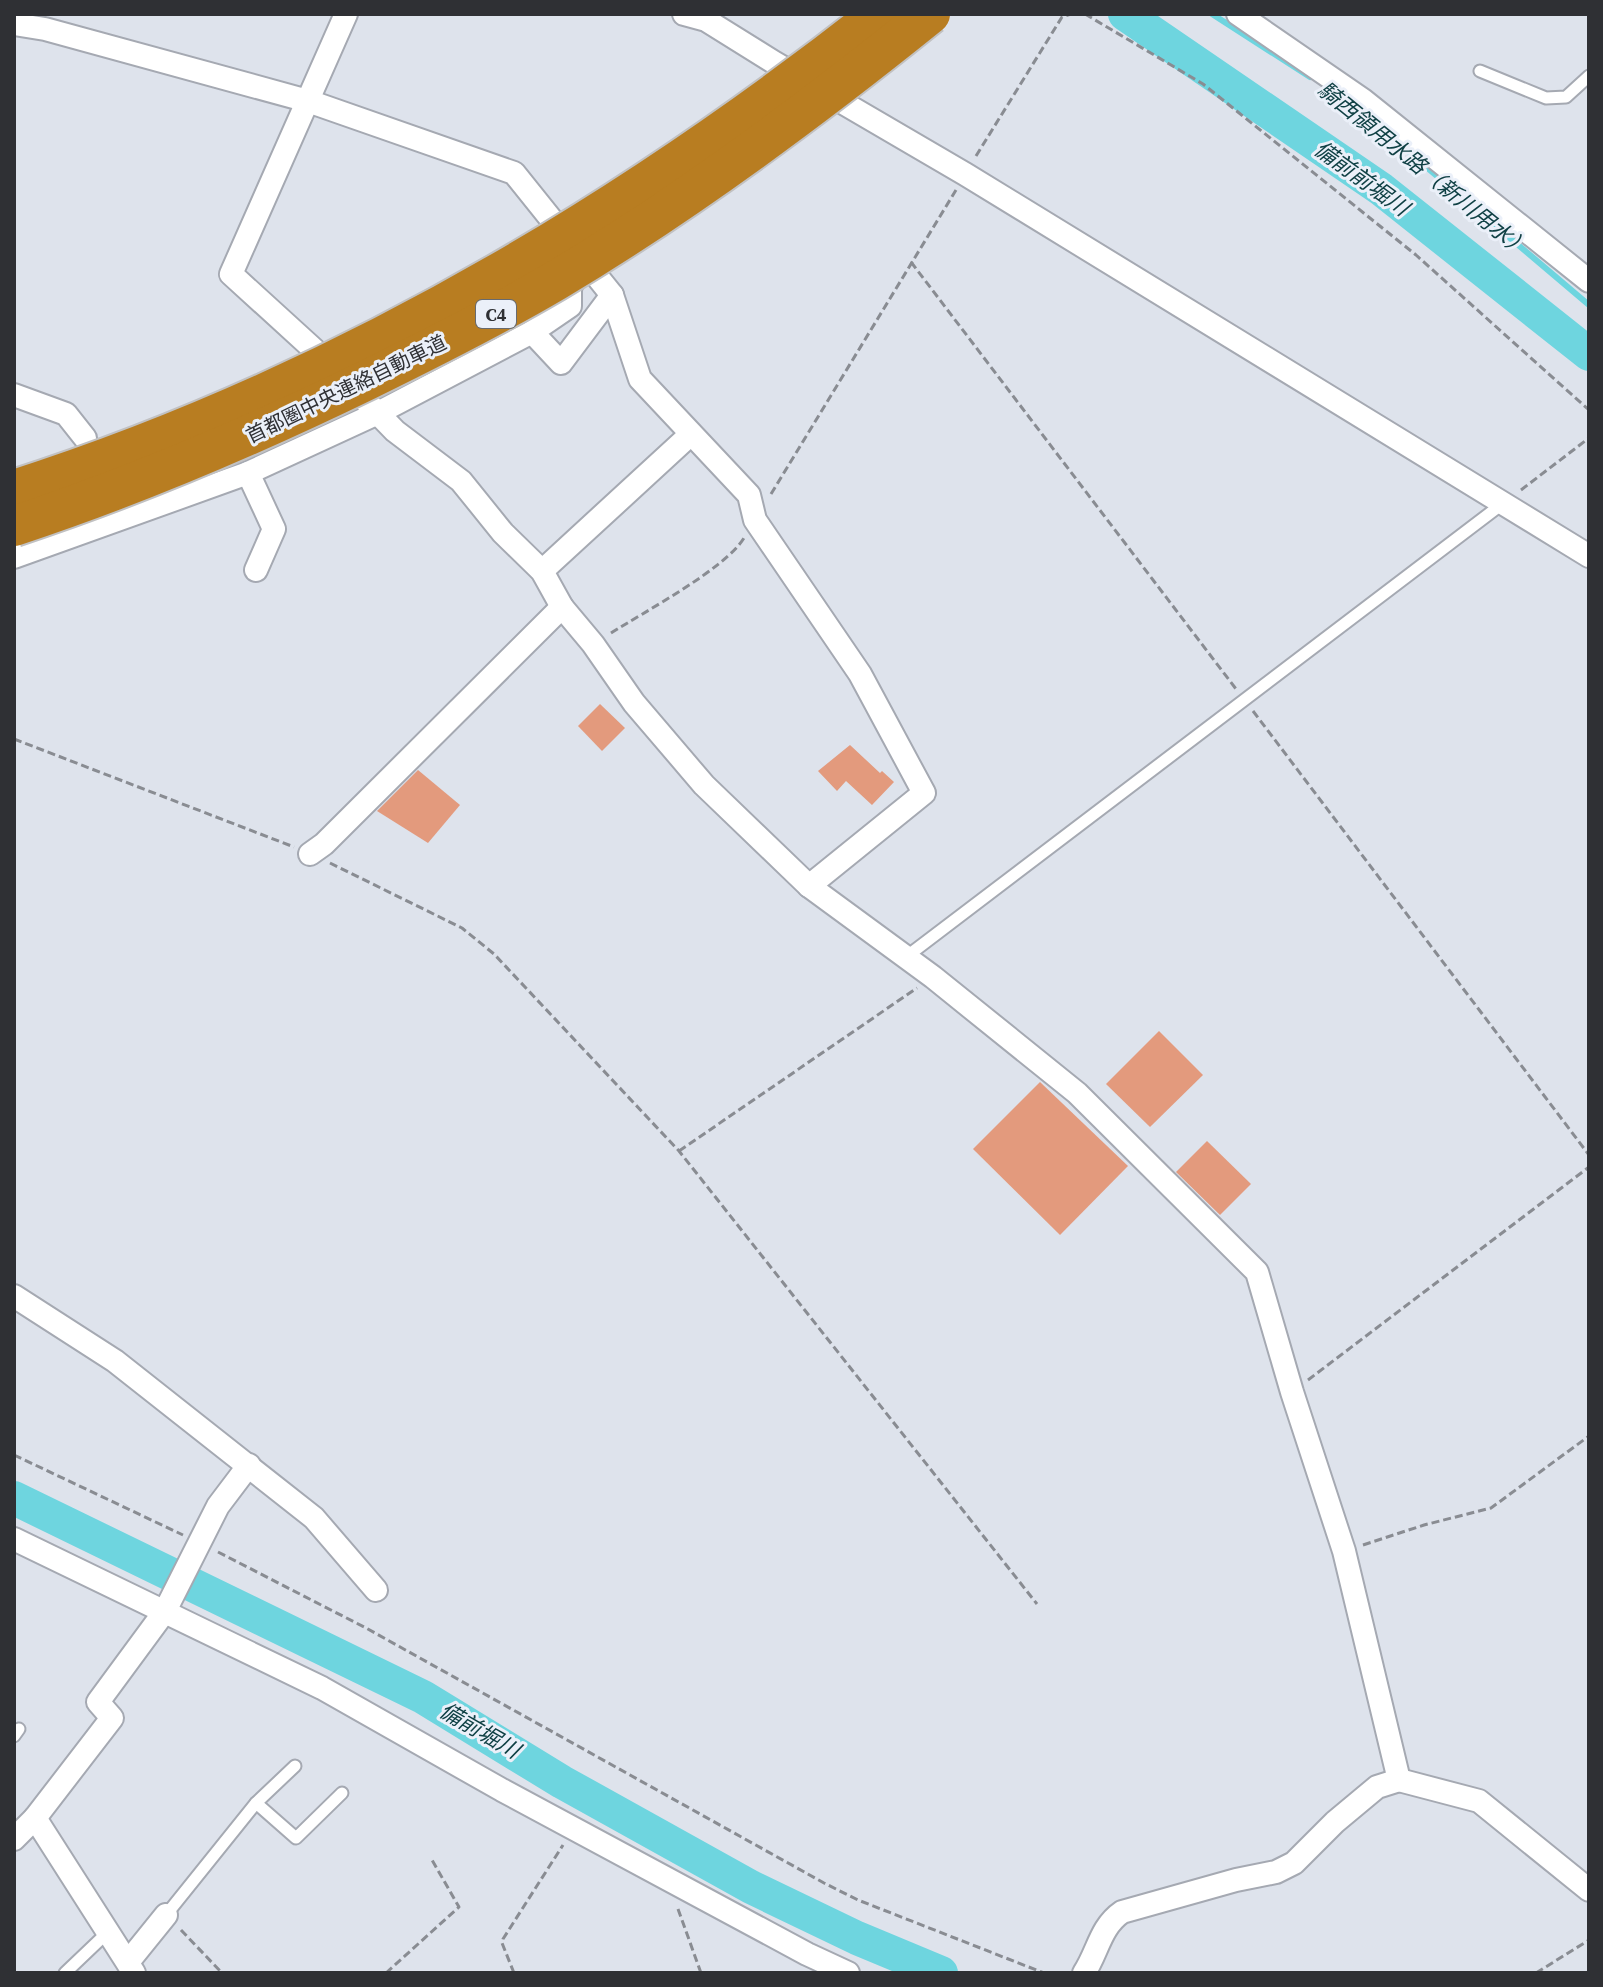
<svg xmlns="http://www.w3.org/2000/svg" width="1603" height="1987" font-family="'Source Serif 4','Noto Sans JP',serif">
	<rect width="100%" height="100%" fill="#dee3ec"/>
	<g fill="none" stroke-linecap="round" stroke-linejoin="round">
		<g stroke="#6ed5df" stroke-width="6">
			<path d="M1212 14 1310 77"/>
			<path d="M1365 115 1589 305"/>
		</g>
		<g stroke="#6ed5df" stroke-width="34">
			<path d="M1125 14 1381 189 1589 354"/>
			<path d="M14 1498 423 1697 562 1782 751 1887 857 1938 941 1973"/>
		</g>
	</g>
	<g fill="#e39a7d">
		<path d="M600 704 625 728 602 751 578 726Z"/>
		<path d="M850 745 880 773 882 771 894 782 872 805 846 781 837 791 818 771Z"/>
		<path d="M418 770 460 805 428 843 377 811Z"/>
		<path d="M1159 1031 1203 1075 1150 1127 1106 1084Z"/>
		<path d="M1040 1082 1128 1166 1060 1235 973 1149Z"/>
		<path d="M1207 1141 1251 1184 1220 1215 1176 1172Z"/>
	</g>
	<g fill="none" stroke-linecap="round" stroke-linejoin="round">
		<g stroke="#a5a9b2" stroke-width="15">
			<g id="lane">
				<path d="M1480 71 1546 98 1566 97 1589 76"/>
				<path d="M906 957 1502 504"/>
				<path d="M14 1736 19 1729"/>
				<path d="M256 1803 296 1838 342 1793"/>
				<path d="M166 1915 256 1803 295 1766"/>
				<path d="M65 1973 108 1932"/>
			</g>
		</g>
		<g stroke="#a5a9b2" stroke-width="26">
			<g id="street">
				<path d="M346 14 231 274 333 367 395 431 461 481 503 533 542 571 562 607 593 644 634 703 704 785 809 886 933 977 1077 1093 1257 1272 1292 1392 1344 1551 1399 1780 1479 1801 1589 1890"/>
				<path d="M684 14 706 20 775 63 965 174 1589 556"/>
				<path d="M1238 14 1363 100 1589 281"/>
				<path d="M14 24 45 29 308 101 514 173 612 295 640 379 749 495 755 520 860 674 924 793 809 886"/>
				<path d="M580 267 570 288V306L532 332 561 363 612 295"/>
				<path d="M14 395 66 414 85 438"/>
				<path d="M248 473 274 529 256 570"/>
				<path d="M14 557 248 473 378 413 532 332"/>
				<path d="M542 571 691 434"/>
				<path d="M310 854 324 844 562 607"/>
				<path d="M14 1296 115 1361 314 1518 376 1590"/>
				<path d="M14 1539 322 1688 502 1790 807 1954 848 1973"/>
				<path d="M35 1818 134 1973"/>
				<path d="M14 1839 35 1818 112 1718 98 1702 165 1611 218 1506 249 1465"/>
				<path d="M128 1962 166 1915"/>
				<path d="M1084 1973C1098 1952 1100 1927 1122 1912L1236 1880 1276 1872 1294 1863 1335 1822 1377 1787 1399 1780"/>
			</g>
		</g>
		<g stroke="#898c92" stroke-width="3" stroke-dasharray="8 4" stroke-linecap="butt">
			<path d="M1085 14 1203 84 1416 255 1589 410"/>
			<path d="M976 156 1062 17 1071 14"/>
			<path d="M911 262 1236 689"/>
			<path d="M1521 490 1589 438"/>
			<path d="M771 494 956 190"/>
			<path d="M611 633C644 612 725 569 744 538"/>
			<path d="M1253 711 1589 1155"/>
			<path d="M14 739 294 847"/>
			<path d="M330 863 462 928 494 954 679 1151 1037 1604"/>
			<path d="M679 1151 917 988"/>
			<path d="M1308 1380 1589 1167"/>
			<path d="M14 1455 183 1535"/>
			<path d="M1363 1545 1424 1525 1491 1508 1589 1436"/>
			<path d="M218 1552 366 1628 824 1883 858 1900 1044 1973"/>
			<path d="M678 1909 701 1973"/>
			<path d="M181 1930 222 1973"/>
			<path d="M386 1973 459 1907 432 1860"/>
			<path d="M514 1973 502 1943 503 1939 563 1845"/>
			<path d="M1536 1973 1589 1940"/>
		</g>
		<use href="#lane" stroke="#fff" stroke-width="11"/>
		<use href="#street" stroke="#fff" stroke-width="22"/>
		<g stroke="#c1c1c2" stroke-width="44" stroke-linecap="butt">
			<g id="highway-bridge">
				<path d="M14 490C329 389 620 218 879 14"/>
				<path d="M14 526C135 486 252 436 367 380 430 349 494 317 555 281 686 203 811 110 930 14"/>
			</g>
		</g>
		<use href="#highway-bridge" stroke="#b87d21" stroke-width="40"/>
	</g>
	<g text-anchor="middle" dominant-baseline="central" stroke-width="6" stroke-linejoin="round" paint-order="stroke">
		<rect fill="#ebf0f9" stroke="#676a6f" stroke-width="2" x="476" y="300" width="40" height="28" rx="6"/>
		<g font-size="18" font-weight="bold" fill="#2f3034">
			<text x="496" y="314">C4</text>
		</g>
		<g font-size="20" fill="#2f3034" stroke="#ebf0f9">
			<text transform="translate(346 389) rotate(-26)">首都圏中央連絡自動車道</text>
		</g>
		<g font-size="22" font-style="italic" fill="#104145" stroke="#ebf0f9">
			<text transform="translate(1424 169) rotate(39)">騎西領用水路（新川用水）</text>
			<text transform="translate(1362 178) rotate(36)">備前前堀川</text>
			<text transform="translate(480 1730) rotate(30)">備前堀川</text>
		</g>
	</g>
	<rect width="1603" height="1987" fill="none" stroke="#2f3034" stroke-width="32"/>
</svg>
